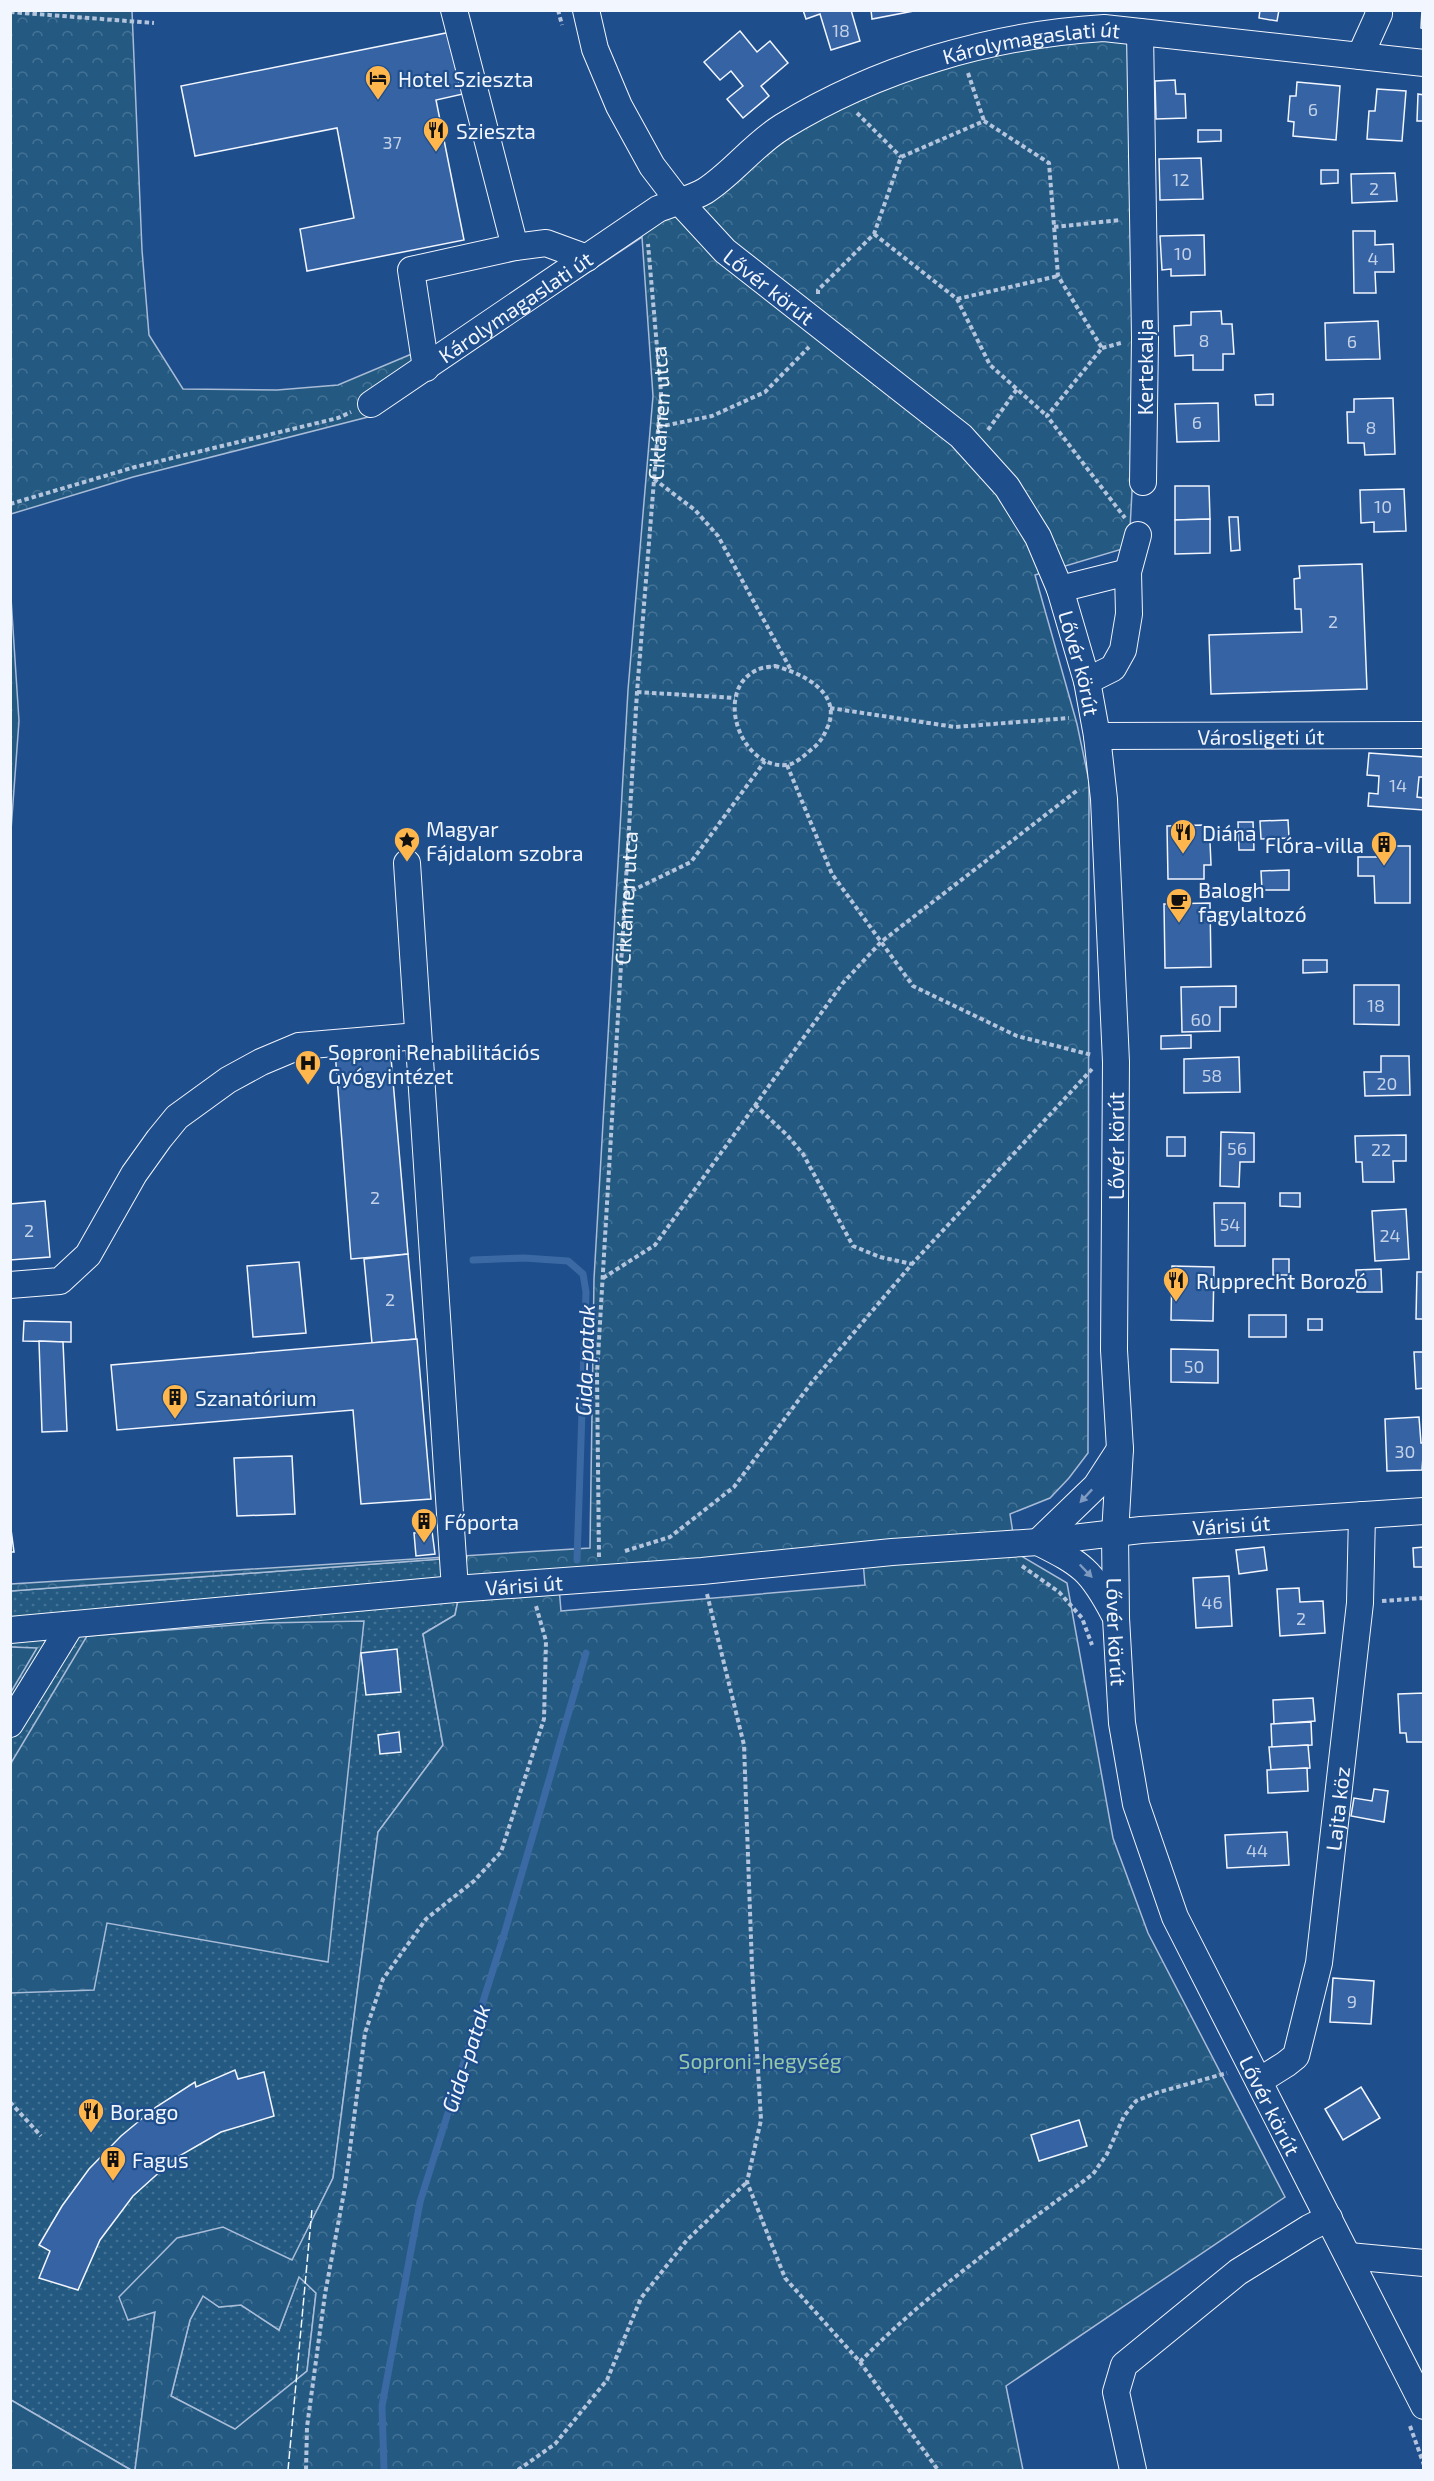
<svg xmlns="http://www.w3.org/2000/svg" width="1434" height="2481" font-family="'Exo 2',sans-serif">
	<defs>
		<pattern id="green-dots" width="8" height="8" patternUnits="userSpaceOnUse" patternTransform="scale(1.5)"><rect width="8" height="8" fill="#245a82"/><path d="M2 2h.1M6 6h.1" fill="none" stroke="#447295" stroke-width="1.8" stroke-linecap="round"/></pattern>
		<pattern id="forest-crowns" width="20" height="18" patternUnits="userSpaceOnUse" patternTransform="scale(1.5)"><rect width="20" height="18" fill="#245a82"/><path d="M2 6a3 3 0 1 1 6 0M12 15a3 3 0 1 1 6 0" fill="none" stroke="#447295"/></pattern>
	</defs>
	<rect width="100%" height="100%" fill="#1f4e8c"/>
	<g fill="url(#green-dots)" stroke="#a8bbd7" stroke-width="1.5">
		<path d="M467 1557 455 1615 423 1634 443 1745 378 1832 333 2178 292 2261 155 2311 135 2470H131L11 2400 10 1692 36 1649 11 1647V1591Z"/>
		<path d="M299 2276 316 2293 307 2371 235 2430 171 2396 190 2320 203 2296 219 2307 241 2305 279 2330Z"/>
	</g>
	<g fill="url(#forest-crowns)" stroke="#a8bbd7" stroke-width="1.5" fill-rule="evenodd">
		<path d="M11 11H132L142 250 149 335 183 389 277 390 338 385 414 353 427 373 836 100 996 52 1130 35 1134 454 1129 547 1035 575 1077 724 1089 781 1088 1453 1069 1478 1050 1498 1010 1514 1016 1553 1067 1583 1113 1838 1148 1933 1285 2197 1006 2386 1023 2470H135L155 2312 128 2320 119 2297 177 2238 223 2227 292 2260 333 2178 378 1832 443 1745 423 1634 455 1615 467 1557 11 1591V1584L590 1548 594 1279 628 690 653 396 642 237 372 416 133 477 11 514ZM863 1561 865 1585 561 1611 559 1587ZM299 2277 316 2293 307 2371 235 2429 171 2396 190 2320 203 2296 219 2307 241 2305 279 2330Z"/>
		<path d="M11 598 19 721 11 830H10Z"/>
		<path d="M364 1621 328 1962 107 1923 94 1990 11 1993V1763L87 1636 264 1623Z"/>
		<path d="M11 1647 37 1648 11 1692 10 1647Z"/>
		<path d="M11 2400 131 2470H11Z"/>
	</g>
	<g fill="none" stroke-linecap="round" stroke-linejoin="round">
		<g stroke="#3b69a3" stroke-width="7">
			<path d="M473 1260 524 1258 568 1261 583 1274 586 1292 577 1560"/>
			<path d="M384 2470 382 2406 420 2202 503 1938 586 1653"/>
		</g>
	</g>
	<g fill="#3563a3" stroke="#f2f6ff" stroke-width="1.5">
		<path d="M803 10H851L860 41 831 50 820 14 806 19Z"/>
		<path d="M871 10H919L872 19Z"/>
		<path d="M1260 10H1279L1277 21 1259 18Z"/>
		<path d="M1422 10H1424V29L1421 28Z"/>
		<path d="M740 31 757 52 770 41 788 63 761 86 769 96 743 118 727 99 743 86 731 71 720 80 704 62Z"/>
		<path d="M451 32 463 94 436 100 464 240 307 271 300 229 354 218 337 128 195 156 181 86Z"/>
		<path d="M1175 80 1176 94H1185L1186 118 1156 119 1155 81Z"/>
		<path d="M1297 82 1340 86 1336 140 1293 136 1294 122 1288 121 1290 96H1296Z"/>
		<path d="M1377 89 1406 91 1402 141 1367 139 1369 111H1375Z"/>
		<path d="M1418 94 1424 95V121H1417Z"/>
		<path d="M1198 130H1221V141L1198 142Z"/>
		<path d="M1201 158 1203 199 1160 200 1159 159Z"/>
		<path d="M1321 170H1338V183L1321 184Z"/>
		<path d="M1395 173 1397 201 1352 203 1351 174Z"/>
		<path d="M1353 231H1375V245L1393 244 1394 272H1375L1376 293H1354Z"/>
		<path d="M1204 235 1205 275 1171 276V269L1162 270 1160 236Z"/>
		<path d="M1221 311 1222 324H1232L1234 354H1223V370H1193V355L1175 356 1174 326 1191 325V312Z"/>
		<path d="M1378 321 1380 359 1326 360 1325 323Z"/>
		<path d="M1273 394V405H1256L1255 395Z"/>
		<path d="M1393 398 1395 454 1365 455 1364 443H1348L1347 412H1354V399Z"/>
		<path d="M1218 403 1219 441 1177 442 1175 404Z"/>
		<path d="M1175 486H1209L1210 519 1175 520Z"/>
		<path d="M1404 489 1406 531 1374 532V522L1361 523 1360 490Z"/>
		<path d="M1229 517H1238L1240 550 1231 551Z"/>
		<path d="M1210 519V553L1175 554V520Z"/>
		<path d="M1362 564 1367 689 1211 694 1209 635 1302 632 1301 609H1295L1294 579 1300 578 1299 566Z"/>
		<path d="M1369 753 1424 757V777H1419L1417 797 1424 798V810L1368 806 1369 793 1378 794 1379 776 1367 775Z"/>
		<path d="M1288 820 1289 838 1261 839 1260 821Z"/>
		<path d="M1238 822H1253L1254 850H1239Z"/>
		<path d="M1203 825 1204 842H1210L1211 865H1204V879H1168L1167 826Z"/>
		<path d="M1379 846H1410V903H1375L1374 876H1358V857H1379Z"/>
		<path d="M1289 870V890H1262L1261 871Z"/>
		<path d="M1210 903 1211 967 1165 968 1164 904Z"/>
		<path d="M1303 960H1327V972L1303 973Z"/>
		<path d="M1354 985H1399V1025L1354 1024Z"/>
		<path d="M1236 986V1007H1220V1031L1182 1032 1181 987Z"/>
		<path d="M1191 1035V1048L1161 1049V1036Z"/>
		<path d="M390 1046 408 1254 351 1259 335 1051Z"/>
		<path d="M1381 1056H1409L1410 1095 1365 1096 1364 1072H1381Z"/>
		<path d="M1239 1057 1240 1092 1184 1093V1059Z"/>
		<path d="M1221 1132 1254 1133V1162H1240L1239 1187 1220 1186Z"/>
		<path d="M1406 1135V1161H1393L1394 1182H1363L1362 1162H1356L1355 1136Z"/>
		<rect x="1167" y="1137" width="18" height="19"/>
		<path d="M1280 1193H1300V1207L1280 1206Z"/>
		<path d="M45 1201 50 1257 10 1260V1204Z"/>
		<path d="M1214 1203H1245V1246H1215Z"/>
		<path d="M1406 1209 1409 1259 1375 1261 1372 1211Z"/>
		<path d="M408 1254 416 1339 372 1343 364 1259Z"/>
		<rect x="1273" y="1259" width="16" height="16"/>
		<path d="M299 1262 306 1333 253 1337 247 1266Z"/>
		<path d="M1172 1266 1214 1267 1213 1321 1171 1320Z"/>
		<path d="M1381 1269 1382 1292H1357L1356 1270Z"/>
		<path d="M1417 1272H1424V1319H1416Z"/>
		<rect x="1249" y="1315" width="37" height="22"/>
		<rect x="1308" y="1319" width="14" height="11"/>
		<path d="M24 1321 71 1322V1342L23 1341Z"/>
		<path d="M417 1339 431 1499 361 1504 353 1410 117 1430 111 1365Z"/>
		<path d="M39 1341 63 1342 67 1431 42 1432Z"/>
		<path d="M1171 1349 1218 1350V1383L1171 1382Z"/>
		<path d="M1414 1352H1424V1388L1416 1389Z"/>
		<path d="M1419 1417 1421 1443H1424L1422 1470 1387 1471 1385 1419Z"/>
		<path d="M292 1456 295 1514 237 1516 234 1458Z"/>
		<path d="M10 1522 14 1552H10Z"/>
		<path d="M432 1531 435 1554 416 1556 414 1533Z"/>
		<path d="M1264 1547 1267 1570 1239 1574 1236 1550Z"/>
		<path d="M1424 1547V1567H1414L1413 1548Z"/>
		<path d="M1229 1576 1232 1626 1196 1628 1193 1578Z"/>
		<path d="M1299 1588 1300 1602 1323 1601 1325 1633 1280 1636 1277 1589Z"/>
		<path d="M397 1649 401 1692 366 1695 361 1653Z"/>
		<path d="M1424 1693V1742H1407L1406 1733H1400L1398 1694Z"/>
		<path d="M1313 1698 1315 1721 1274 1724 1273 1700Z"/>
		<path d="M1311 1722 1312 1745 1272 1747 1271 1724Z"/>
		<path d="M399 1732 401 1752 380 1754 378 1735Z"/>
		<path d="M1308 1745 1310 1768 1271 1770 1269 1747Z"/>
		<path d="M1307 1768 1308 1791 1268 1793 1267 1770Z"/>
		<path d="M1374 1789 1388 1791 1384 1822 1351 1816 1354 1798 1372 1801Z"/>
		<path d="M1287 1832 1289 1865 1227 1868 1225 1835Z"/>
		<path d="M1333 1978 1374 1981 1371 2024 1330 2022Z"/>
		<path d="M235 2070 238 2079 264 2072 274 2116 221 2132 174 2159 133 2196 100 2240 78 2290 39 2278 50 2251 39 2245 62 2206 89 2169 121 2136 156 2107 195 2082 196 2087Z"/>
		<path d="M1361 2087 1380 2118 1343 2140 1325 2109Z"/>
		<path d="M1079 2120 1087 2146 1039 2161 1031 2135Z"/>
	</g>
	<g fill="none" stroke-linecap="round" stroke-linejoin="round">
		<g stroke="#f2f6ff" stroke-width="28">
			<g id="minor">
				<path id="s2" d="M586 10 595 49 619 106 652 166 678 200 725 251 961 436 1007 487 1038 537 1060 589 1087 681 1097 736 1104 799 1116 1062 1114 1350 1120 1449 1115 1534 1116 1618 1122 1723 1136 1804 1175 1917 1424 2406"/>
				<path d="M1140 32 1145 338 1143 482"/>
				<path d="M1360 56 1379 14 1378 10"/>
				<path d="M515 247 546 243 587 258"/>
				<path d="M426 368 411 270 515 247 454 10"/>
				<path id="s3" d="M371 404 658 209C672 203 692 199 705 191 733 173 753 145 782 127 878 68 991 35 1104 28L1424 63"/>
				<path d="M1060 589 1128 572"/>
				<path d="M1087 681 1113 668 1123 650 1129 614 1128 572 1138 535"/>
				<path id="s4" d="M1097 736 1424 735"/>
				<path d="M407 863 455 1589"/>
				<path d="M10 1285 60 1281 88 1255 134 1174 159 1139 177 1117 228 1080 261 1062 299 1046 418 1036"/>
				<path d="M1038 1542 1096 1486 1120 1449"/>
				<path d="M1038 1542C1082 1564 1091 1570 1114 1614"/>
				<path id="s5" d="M10 1630 455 1589 702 1571 892 1552 1038 1542 1141 1530 1424 1511"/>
				<path d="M10 1724 71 1625"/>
				<path id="s6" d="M1259 2081 1286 2064 1296 2056 1319 1963 1360 1603 1362 1515"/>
				<path d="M1349 2256 1424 2263"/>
				<path d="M1133 2470 1116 2392 1124 2365 1238 2272 1309 2228 1329 2218"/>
			</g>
		</g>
		<g stroke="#b3c4dc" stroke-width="4" stroke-dasharray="4.5 3" stroke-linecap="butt">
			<path d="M558 10 562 25"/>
			<path d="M10 12 154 23"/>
			<path d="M968 73 984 121"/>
			<path d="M857 113 901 157"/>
			<path d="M1054 227 1121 220"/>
			<path d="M874 234 957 299 990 365 1047 416"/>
			<path d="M818 294V290L874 234 901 157 984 121 1049 163 1058 276 1102 348 1047 416 1125 518"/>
			<path d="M957 299 1058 276"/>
			<path d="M1102 348 1121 343"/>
			<path d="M658 427 712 416 765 392 809 347"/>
			<path d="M988 430 1017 389"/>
			<path d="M654 479 695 510 718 536 791 670"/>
			<path d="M10 504 135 467 338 418 351 412"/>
			<path d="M775 666C801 673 842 692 828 726 824 735 821 742 813 748 806 754 795 765 786 765 740 769 713 690 757 670 762 667 770 667 775 666Z"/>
			<path d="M637 692 735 698"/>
			<path d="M830 708 955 727 1069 718"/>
			<path d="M787 765 832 874 913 986 1017 1036 1092 1055"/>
			<path d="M625 894 691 862 765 761"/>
			<path d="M755 1105 787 1135 803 1154 853 1246 880 1257 912 1264"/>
			<path d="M603 1278 655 1245 842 984 881 942 1079 789"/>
			<path d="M625 1551 670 1537 734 1487 812 1382 912 1264 1092 1069"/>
			<path id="s1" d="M599 1557 597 1374 637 692 661 393 648 244"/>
			<path d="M1022 1566 1059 1592 1082 1618 1092 1645"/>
			<path d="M707 1594 744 1745 752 1967 761 2120 747 2182 785 2278 860 2362 938 2470"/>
			<path d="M1382 1601 1424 1598"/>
			<path d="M10 2102 41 2136"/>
			<path d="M860 2362C929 2290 1013 2234 1093 2174L1107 2154 1124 2116 1136 2101 1156 2093 1227 2073"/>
			<path d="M1410 2426 1424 2465"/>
			<path d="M306 2470 307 2427 325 2294 345 2187 365 2033 383 1979 426 1919 474 1881 501 1852 544 1719 546 1641 536 1606"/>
			<path d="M518 2470 555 2444 607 2380 641 2298 687 2240 747 2182"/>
		</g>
		<use href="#minor" stroke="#1f4e8c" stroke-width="26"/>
		<path stroke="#f2f6ff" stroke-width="1.5" stroke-dasharray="8 3" stroke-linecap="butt" d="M288 2470 312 2209"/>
	</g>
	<defs><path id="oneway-solid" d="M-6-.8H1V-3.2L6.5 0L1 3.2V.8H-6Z" transform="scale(1.5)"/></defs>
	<g fill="#7e9ac0">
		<use href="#oneway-solid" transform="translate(1086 1496) rotate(133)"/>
		<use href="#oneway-solid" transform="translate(1086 1571) rotate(46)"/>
	</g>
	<defs>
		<g id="hotel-pin" transform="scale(1.35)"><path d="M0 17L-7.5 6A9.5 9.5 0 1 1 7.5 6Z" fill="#ffb74d" stroke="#1f4e8c"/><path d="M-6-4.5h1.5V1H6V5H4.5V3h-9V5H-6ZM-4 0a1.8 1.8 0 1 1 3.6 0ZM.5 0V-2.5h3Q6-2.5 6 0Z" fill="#111"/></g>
		<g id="restaurant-pin" transform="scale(1.35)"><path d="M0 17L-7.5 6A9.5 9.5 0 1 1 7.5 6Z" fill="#ffb74d" stroke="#1f4e8c"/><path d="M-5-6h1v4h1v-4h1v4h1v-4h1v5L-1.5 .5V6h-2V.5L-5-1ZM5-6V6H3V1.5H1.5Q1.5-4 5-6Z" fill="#111"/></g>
		<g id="sight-pin" transform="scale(1.35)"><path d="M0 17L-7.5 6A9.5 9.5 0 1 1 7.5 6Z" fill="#ffb74d" stroke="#1f4e8c"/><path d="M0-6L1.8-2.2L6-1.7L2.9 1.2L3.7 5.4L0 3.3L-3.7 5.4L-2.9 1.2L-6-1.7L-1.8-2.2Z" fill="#111"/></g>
		<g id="building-pin" transform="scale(1.35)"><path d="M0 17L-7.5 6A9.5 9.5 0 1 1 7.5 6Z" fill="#ffb74d" stroke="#1f4e8c"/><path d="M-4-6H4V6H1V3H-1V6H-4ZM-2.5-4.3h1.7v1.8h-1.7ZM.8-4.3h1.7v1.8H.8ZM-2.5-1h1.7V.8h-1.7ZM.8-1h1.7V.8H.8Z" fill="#111"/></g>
		<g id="cafe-pin" transform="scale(1.35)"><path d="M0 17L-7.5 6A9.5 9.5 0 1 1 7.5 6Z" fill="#ffb74d" stroke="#1f4e8c"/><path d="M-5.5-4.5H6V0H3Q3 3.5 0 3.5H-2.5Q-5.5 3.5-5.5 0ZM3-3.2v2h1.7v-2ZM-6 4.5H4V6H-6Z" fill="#111"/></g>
		<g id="hospital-pin" transform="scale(1.35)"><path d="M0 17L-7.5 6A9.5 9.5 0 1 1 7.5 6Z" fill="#ffb74d" stroke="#1f4e8c"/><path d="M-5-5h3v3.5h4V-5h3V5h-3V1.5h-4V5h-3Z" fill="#111"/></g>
	</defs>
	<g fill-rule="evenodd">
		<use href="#hotel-pin" x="378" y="78"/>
		<use href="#restaurant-pin" x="436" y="130"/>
		<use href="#restaurant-pin" x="1183" y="832"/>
		<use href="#sight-pin" x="407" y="840"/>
		<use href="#building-pin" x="1384" y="844"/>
		<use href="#cafe-pin" x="1179" y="901"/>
		<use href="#hospital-pin" x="308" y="1063"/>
		<use href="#restaurant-pin" x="1176" y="1280"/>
		<use href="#building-pin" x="175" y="1397"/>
		<use href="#building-pin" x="424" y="1521"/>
		<use href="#restaurant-pin" x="91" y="2111"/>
		<use href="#building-pin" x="113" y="2159"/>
	</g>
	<g text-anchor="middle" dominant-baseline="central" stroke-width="4.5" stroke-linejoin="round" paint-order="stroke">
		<g font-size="18" fill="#c3d1e8">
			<text x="841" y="30">18</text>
			<text x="1313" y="109">6</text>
			<text x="392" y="142">37</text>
			<text x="1181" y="179">12</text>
			<text x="1374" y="188">2</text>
			<text x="1183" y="253">10</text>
			<text x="1373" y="258">4</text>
			<text x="1204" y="340">8</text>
			<text x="1352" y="341">6</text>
			<text x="1197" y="422">6</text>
			<text x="1371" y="427">8</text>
			<text x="1383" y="506">10</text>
			<text x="1333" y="621">2</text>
			<text x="1398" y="785">14</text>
			<text x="1376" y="1005">18</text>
			<text x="1201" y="1019">60</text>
			<text x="1212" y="1075">58</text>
			<text x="1387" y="1083">20</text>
			<text x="1237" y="1148">56</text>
			<text x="1381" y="1149">22</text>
			<text x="375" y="1197">2</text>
			<text x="1230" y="1224">54</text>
			<text x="29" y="1230">2</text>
			<text x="1390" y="1235">24</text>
			<text x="390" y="1299">2</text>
			<text x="1194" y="1366">50</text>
			<text x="1405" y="1451">30</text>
			<text x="1212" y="1602">46</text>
			<text x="1301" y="1618">2</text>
			<text x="1257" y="1850">44</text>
			<text x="1352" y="2001">9</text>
		</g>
		<g font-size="21" fill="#f2f6ff" stroke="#1f4e8c">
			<text stroke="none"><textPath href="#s3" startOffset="764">Károlymagaslati út</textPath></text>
			<text stroke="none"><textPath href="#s2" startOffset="339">Lővér körút</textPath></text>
			<text stroke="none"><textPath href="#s3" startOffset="174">Károlymagaslati út</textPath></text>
			<text transform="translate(1144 367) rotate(-90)">Kertekalja</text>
			<text stroke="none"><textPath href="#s1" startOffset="1146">Ciklámen utca</textPath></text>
			<text stroke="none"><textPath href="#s2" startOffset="843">Lővér körút</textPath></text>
			<text stroke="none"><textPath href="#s4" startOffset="164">Városligeti út</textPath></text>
			<text stroke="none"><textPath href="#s1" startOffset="660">Ciklámen utca</textPath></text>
			<text transform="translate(1115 1146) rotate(-90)">Lővér körút</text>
			<text stroke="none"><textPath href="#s5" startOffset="1226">Várisi út</textPath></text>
			<text stroke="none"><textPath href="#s5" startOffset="516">Várisi út</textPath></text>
			<text stroke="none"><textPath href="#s2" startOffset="1815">Lővér körút</textPath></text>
			<text stroke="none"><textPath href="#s6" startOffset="296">Lajta köz</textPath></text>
			<text stroke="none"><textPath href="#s2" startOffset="2319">Lővér körút</textPath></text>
		</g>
		<g font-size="21" fill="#f2f6ff" stroke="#1f4e8c" text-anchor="start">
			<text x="398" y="78">Hotel Szieszta</text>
			<text x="456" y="130">Szieszta</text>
			<text x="426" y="828">Magyar<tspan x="426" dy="24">Fájdalom szobra</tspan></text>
			<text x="1202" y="832">Diána</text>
			<text x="1364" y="844" text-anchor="end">Flóra-villa</text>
			<text x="1198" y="889">Balogh<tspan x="1198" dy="24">fagylaltozó</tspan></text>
			<text x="328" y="1051">Soproni Rehabilitációs<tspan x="328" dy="24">Gyógyintézet</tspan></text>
			<text x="1196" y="1280">Rupprecht Borozó</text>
			<text x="195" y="1397">Szanatórium</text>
			<text x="444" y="1521">Főporta</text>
			<text x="110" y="2111">Borago</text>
			<text x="132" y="2159">Fagus</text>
		</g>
		<g font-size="21" fill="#97c8a6" stroke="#1f4e8c">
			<text x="760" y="2060">Soproni-hegység</text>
		</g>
		<g font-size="22" font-style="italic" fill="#f2f6ff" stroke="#1f4e8c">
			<text transform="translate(584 1360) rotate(-88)">Gida-patak</text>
			<text transform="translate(465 2058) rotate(-72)">Gida-patak</text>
		</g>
	</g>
	<rect width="1434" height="2481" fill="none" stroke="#f2f6ff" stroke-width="24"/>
</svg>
